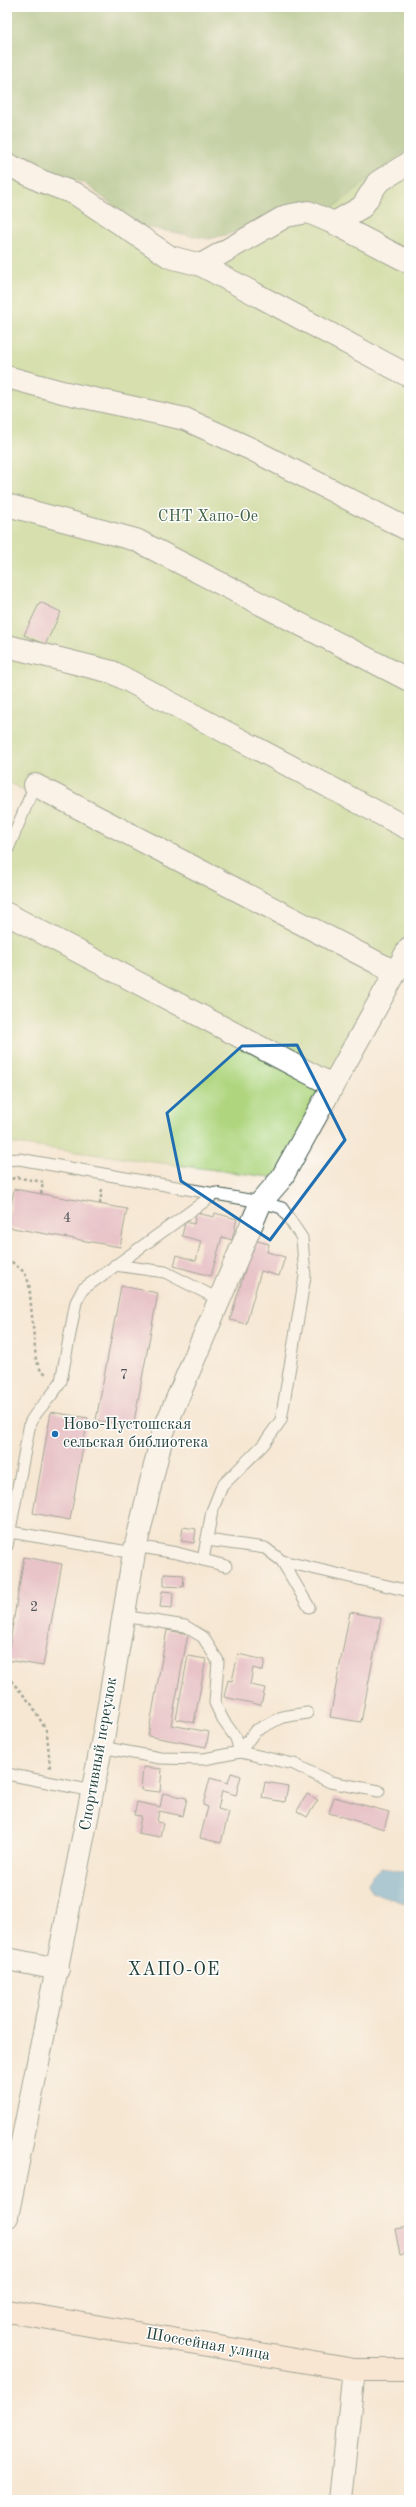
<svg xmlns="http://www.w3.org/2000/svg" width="416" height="2507" font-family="'Old Standard TT',serif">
	<rect width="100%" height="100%" fill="#fff"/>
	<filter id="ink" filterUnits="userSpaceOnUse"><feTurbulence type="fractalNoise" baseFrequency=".025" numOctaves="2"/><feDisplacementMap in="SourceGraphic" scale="8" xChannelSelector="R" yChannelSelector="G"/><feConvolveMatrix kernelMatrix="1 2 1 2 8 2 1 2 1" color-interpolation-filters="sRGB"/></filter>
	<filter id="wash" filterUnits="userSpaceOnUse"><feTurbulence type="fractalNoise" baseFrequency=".012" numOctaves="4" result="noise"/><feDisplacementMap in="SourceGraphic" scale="16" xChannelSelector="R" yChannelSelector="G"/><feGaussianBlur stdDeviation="0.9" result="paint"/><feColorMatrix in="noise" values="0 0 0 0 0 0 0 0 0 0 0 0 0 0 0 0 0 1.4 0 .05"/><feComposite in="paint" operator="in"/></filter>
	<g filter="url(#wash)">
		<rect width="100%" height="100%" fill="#f6e7d3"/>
		<path fill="#afd57f" stroke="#67895a" d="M409 149V965L338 1090 293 1180 7 1143V834L27 792 7 781V160L170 250 200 253 369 175Z"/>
		<path fill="#8bb66e" stroke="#557a51" d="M7 7H409V147L334 207 209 239 140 226 84 183 7 158Z"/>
		<path fill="#56a3cf" stroke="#3a7082" d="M381 1868 409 1872V1905L372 1892 368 1884 372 1875Z"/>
		<g id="blocks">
			<g fill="#d799bb">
				<path d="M40 602 61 612 45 645 24 635Z"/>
				<path d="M14 1189 127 1209 120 1247 7 1227Z"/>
				<path d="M196 1213 214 1217 215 1213 237 1219 232 1240 222 1237 211 1276 174 1266 177 1255 196 1261 201 1241 182 1236 185 1222 194 1224Z"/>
				<path d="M254 1240 269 1244 267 1252 285 1257 279 1276 261 1271 246 1324 230 1320Z"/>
				<path d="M121 1286 158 1293 133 1427 96 1420Z"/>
				<path d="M51 1412 88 1418 70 1520 33 1513Z"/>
				<path d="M183 1527 196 1529 194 1543 181 1541Z"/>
				<path d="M24 1557 62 1564 43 1666 7 1660Z"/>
				<path d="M164 1574 184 1575 183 1587 164 1586Z"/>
				<path d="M162 1591 173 1592 172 1608 160 1607Z"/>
				<path d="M350 1612 381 1618 361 1722 330 1717Z"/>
				<path d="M167 1630 188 1634 171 1725 209 1732 206 1747 148 1736Z"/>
				<path d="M238 1654 265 1660 263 1671 253 1668 250 1685 265 1688 261 1705 224 1697 228 1680 232 1681Z"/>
				<path d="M188 1656 206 1659 194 1723 176 1719Z"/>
				<path d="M143 1767 162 1769 160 1792 141 1790Z"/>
				<path d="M231 1773 241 1776 236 1795 222 1791 218 1809 229 1812 221 1843 200 1838 208 1807 203 1805 210 1778 228 1783Z"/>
				<path d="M265 1782 288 1786 285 1802 262 1798Z"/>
				<path d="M163 1793 187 1798 183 1816 159 1811 157 1822 163 1823 160 1837 138 1833 141 1816 134 1815 137 1802 160 1807Z"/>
				<path d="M307 1794 318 1800 307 1817 297 1811Z"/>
				<path d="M334 1797 389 1812 384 1829 329 1813Z"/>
				<path d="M409 2227V2253L400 2255 395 2229Z"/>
			</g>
		</g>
	</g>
	<g filter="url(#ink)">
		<use href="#blocks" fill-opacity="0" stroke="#3f564c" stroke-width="1"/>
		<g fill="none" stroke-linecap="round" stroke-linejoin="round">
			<g stroke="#3f564c" stroke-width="13">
				<g id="lane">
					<path d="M7 851 35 785"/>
					<path d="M7 1160 19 1159 261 1202 282 1208 302 1238 305 1276 281 1420 263 1445 222 1486 212 1511 203 1560"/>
					<path d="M115 1265 165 1272 218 1299"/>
					<path d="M10 1532 134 1553"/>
					<path d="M207 1540 265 1548 282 1561 309 1607"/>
					<path d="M7 1546 30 1423C38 1407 53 1397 61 1381L76 1302 83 1289 216 1193"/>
					<path d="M135 1546 177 1553 226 1566"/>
					<path d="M282 1561 409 1591"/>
					<path d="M123 1616 185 1626 203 1637 218 1661 215 1703 223 1720 236 1738 240 1752"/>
					<path d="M101 1747 160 1758 204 1759 240 1752 294 1764 330 1782 379 1791"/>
					<path d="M240 1752 255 1731 282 1717 307 1713"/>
					<path d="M7 1774 93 1791"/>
				</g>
			</g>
			<g stroke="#3f564c" stroke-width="24">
				<g id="street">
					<path d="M7 164 41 181 76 194 170 257 201 265 286 216 308 212 334 223 362 207 378 182 409 163"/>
					<path d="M334 223 409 262"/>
					<path d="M201 265 409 376"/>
					<path d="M7 377 62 392 185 419 251 449 409 530"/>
					<path d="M7 505 136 540 409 680"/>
					<path d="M7 646 112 672 409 829"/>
					<path d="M35 785 395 972"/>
					<path d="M7 914 332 1085"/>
					<path d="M7 1959 58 1969"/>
					<path d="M7 2217 105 1728 134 1553 163 1432 261 1202 281 1179 409 948"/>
					<path d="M340 2500 354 2370"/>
				</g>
			</g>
			<g stroke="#3f564c" stroke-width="24">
				<path id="secondary" d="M7 2311 354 2370H409"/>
			</g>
			<g stroke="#3f564c" stroke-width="2.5" stroke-dasharray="3 3" stroke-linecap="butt">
				<path d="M7 1183 15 1177 43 1182"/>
				<path d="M41 1194 43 1182"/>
				<path d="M100 1204 102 1189"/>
				<path d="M7 1258 24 1272 29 1283 36 1360 41 1371 47 1374"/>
				<path d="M7 1676 32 1705 47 1732 50 1768"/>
			</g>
			<use href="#lane" stroke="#fff" stroke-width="11"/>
			<use href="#street" stroke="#fff" stroke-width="22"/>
			<use href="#secondary" stroke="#fde4d0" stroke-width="22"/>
		</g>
	</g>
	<path d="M0 0H416V2507H0ZM297 1045 345 1140 270 1240 181 1181 167 1113 242 1046Z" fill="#f6e7d3" fill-opacity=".55" fill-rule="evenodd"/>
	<path fill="none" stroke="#1f6fb2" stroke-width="3" stroke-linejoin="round" d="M297 1045 345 1140 270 1240 181 1181 167 1113 242 1046Z"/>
	<circle fill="#1f6fb2" stroke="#fff" stroke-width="1.5" cx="55" cy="1434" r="4"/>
	<g text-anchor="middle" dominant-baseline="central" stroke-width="3" stroke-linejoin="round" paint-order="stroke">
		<g font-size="14" fill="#4d5456">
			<text x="67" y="1218">4</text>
			<text x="124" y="1375">7</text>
			<text x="34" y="1607">2</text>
		</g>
		<g font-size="16" fill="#436347" stroke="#fff">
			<text x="208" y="517">СНТ Хапо-Ое</text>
		</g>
		<g font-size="16" fill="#1f3d34" stroke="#fff" text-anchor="start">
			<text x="63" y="1425">Ново-Пустошская<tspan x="63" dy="18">сельская библиотека</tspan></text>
		</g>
		<g font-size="16" fill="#1f3d34" stroke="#fff">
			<text transform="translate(99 1754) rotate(-80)">Спортивный переулок</text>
			<text transform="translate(208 2345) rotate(10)">Шоссейная улица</text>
		</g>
		<g font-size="18" letter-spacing="1" fill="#1f3d34" stroke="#fff">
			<text x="174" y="1970">ХАПО-ОЕ</text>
		</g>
	</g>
	<rect width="416" height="2507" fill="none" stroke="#fff" stroke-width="24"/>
</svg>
